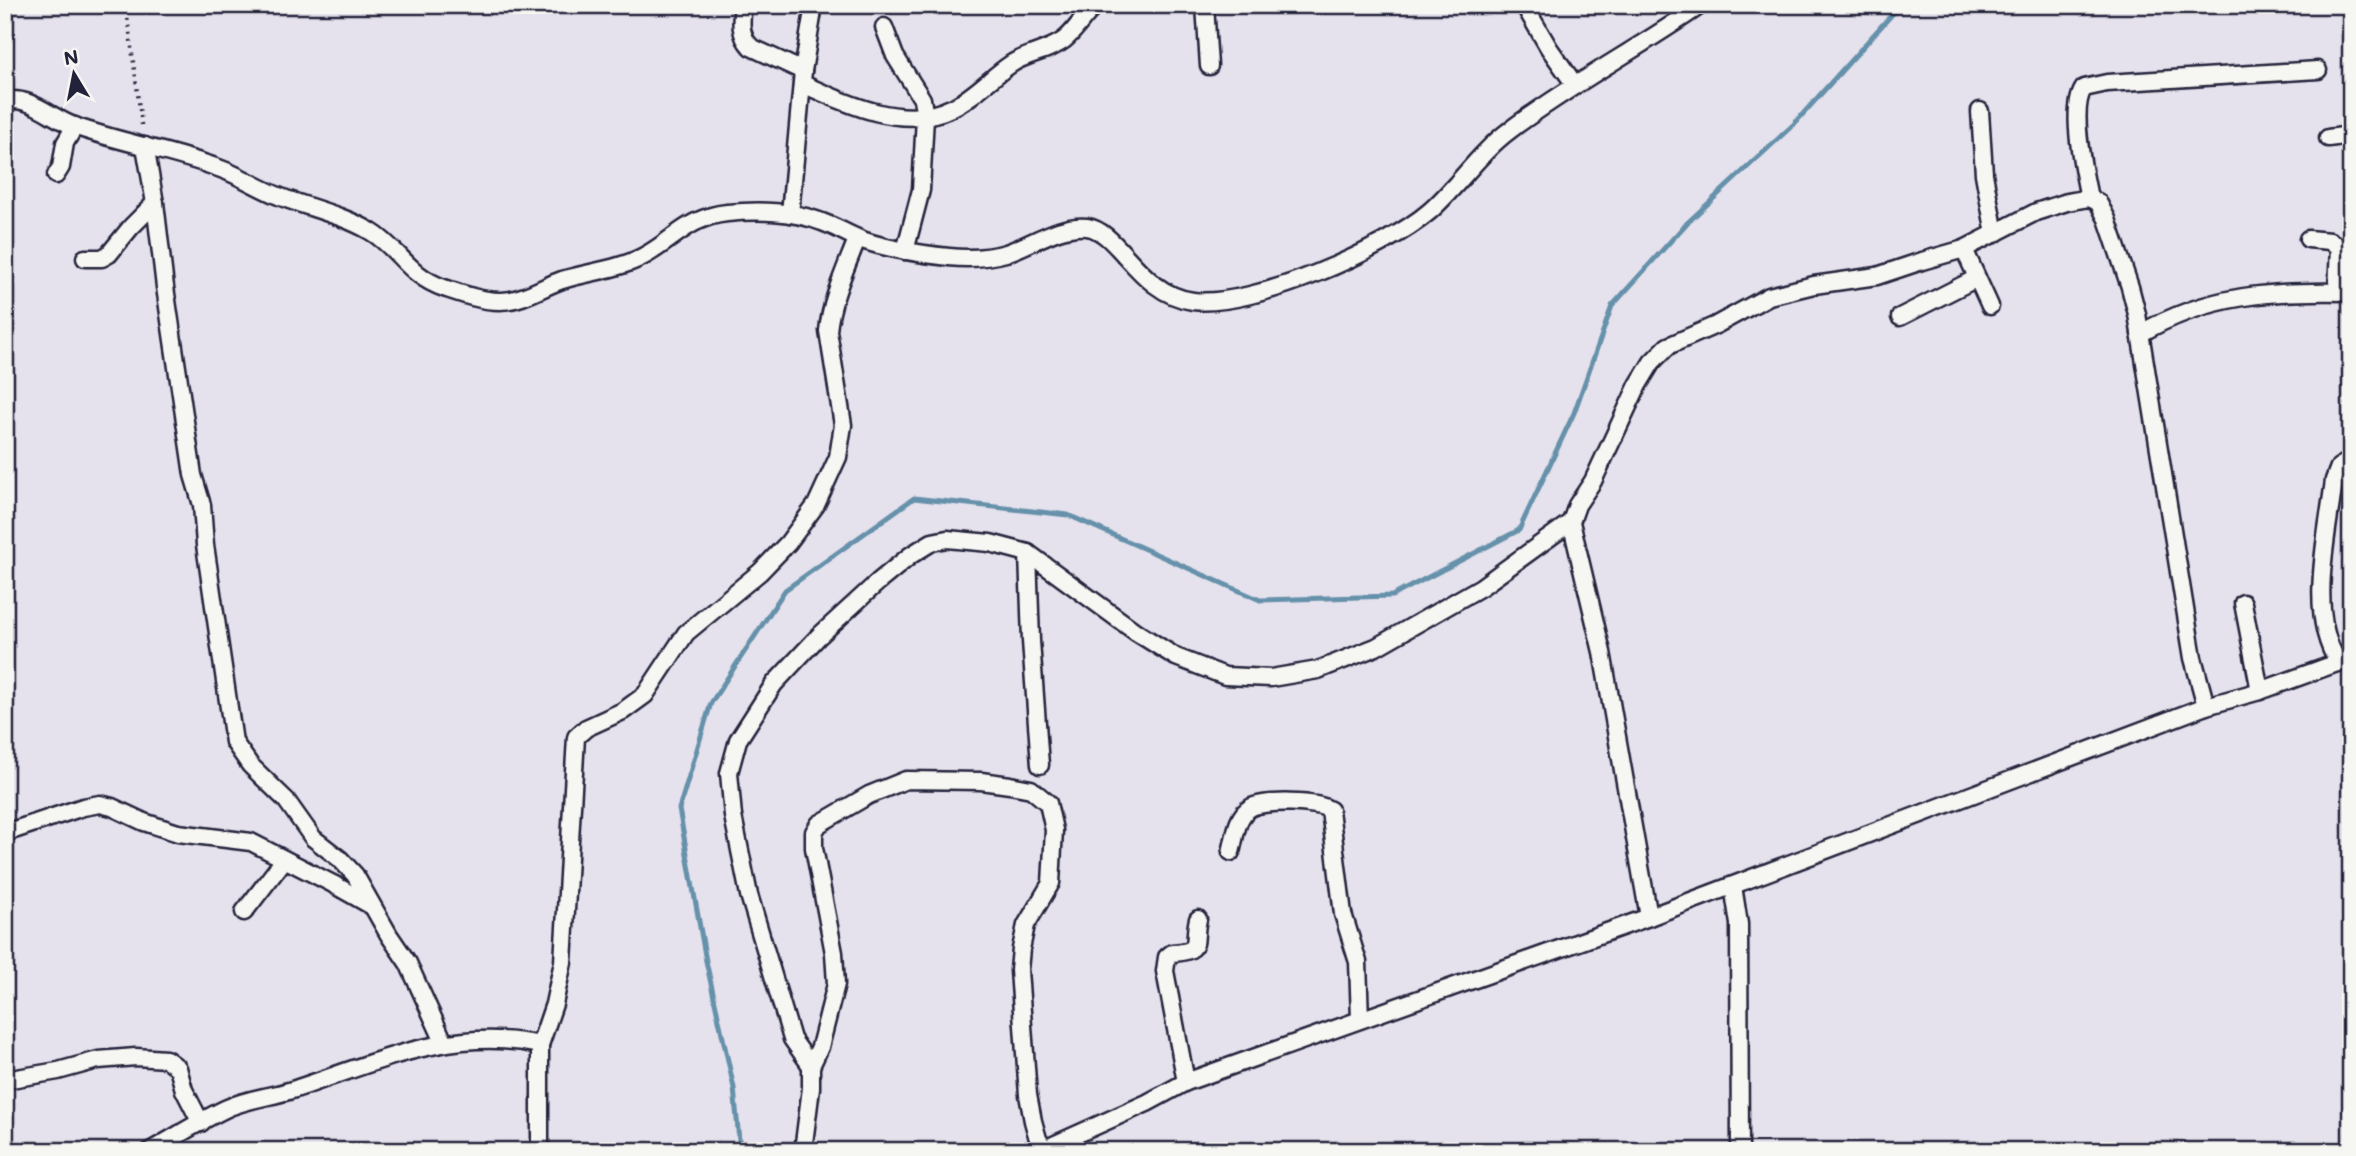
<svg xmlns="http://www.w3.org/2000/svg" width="2356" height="1156" font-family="Mali,sans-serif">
	<rect width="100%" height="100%" fill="#e6e2ed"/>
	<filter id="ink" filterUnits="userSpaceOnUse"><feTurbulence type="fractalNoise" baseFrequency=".0143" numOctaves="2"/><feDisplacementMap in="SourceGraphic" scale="14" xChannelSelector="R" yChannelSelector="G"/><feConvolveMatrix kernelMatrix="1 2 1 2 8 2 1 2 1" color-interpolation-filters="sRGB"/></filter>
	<g filter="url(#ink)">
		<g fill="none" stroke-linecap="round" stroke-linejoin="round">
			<path stroke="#6691ab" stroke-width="5" d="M740 1151 734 1088 706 961 679 809 711 703 785 590 914 498 1068 515 1260 600 1392 596 1519 530 1574 413 1612 306 1686 224 1794 124 1894 12 1898 5"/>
			<g stroke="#22223b" stroke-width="21">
				<g id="minor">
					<path d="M743 5C741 21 739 35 751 47L803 71"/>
					<path d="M1205 5 1209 66"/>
					<path d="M1524 5 1549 48 1575 85"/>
					<path d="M884 27 895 56 922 99 925 117 921 190 905 251"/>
					<path d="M803 84C846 104 905 131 951 108 973 98 990 78 1011 64 1027 53 1048 52 1064 40 1077 30 1083 15 1097 5"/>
					<path d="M5 101C30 95 51 118 74 126 122 143 173 151 221 169 241 176 260 189 281 197 310 208 342 215 370 231 399 248 407 275 444 288 462 294 481 301 500 301 522 301 542 287 562 280 589 272 620 269 644 256 675 239 689 217 727 213 757 210 794 211 822 222 837 227 850 236 865 241 892 250 921 254 949 257 968 259 988 258 1006 253 1031 245 1060 224 1087 227 1119 231 1139 294 1193 301 1252 308 1385 250 1430 211 1458 186 1479 153 1510 130 1571 84 1638 49 1701 5"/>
					<path d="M1980 111 1984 174 1995 234"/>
					<path d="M2328 138 2351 135"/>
					<path d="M145 146 155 203 165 287 193 475 202 505 205 545 234 742 250 765 286 800 313 838 340 859 355 875 389 935 408 963 444 1042"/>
					<path d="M56 175 61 167 65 143 75 126"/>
					<path d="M2089 198C2084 173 2069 108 2084 88L2107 83 2318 70"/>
					<path d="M790 214 803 71 814 5"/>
					<path d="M2308 239 2330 241 2339 247 2337 291"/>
					<path d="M1964 249 1990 306"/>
					<path d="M85 258H102L109 254 131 227 155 203"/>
					<path d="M1900 317 1977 278"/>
					<path d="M2140 334C2207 294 2275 290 2351 292"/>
					<path d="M1028 553 1031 641 1040 765"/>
					<path d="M2243 603 2260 691"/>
					<path d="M2339 663C2306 615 2328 534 2334 480L2339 467 2351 460"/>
					<path d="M5 833 83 807 100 804 112 807 144 822 178 833 251 842 333 884 372 906"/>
					<path d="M1231 852C1235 839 1236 816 1250 808 1264 800 1318 801 1330 810L1343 914 1358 962 1360 1019"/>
					<path d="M1733 886 1739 924 1740 1151"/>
					<path d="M244 912 284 860"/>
					<path d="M1649 917 1602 652 1571 522 1577 505 1593 481 1638 385 1652 362 1668 346 1716 325 1769 296 1814 285 1877 276 1922 261 1964 249 2036 212 2067 202 2089 198 2098 202 2107 219 2130 287 2137 314 2193 658 2206 706"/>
					<path d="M811 1066 792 1039 749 895 733 816 729 773 738 740 774 684 818 637 878 582 911 555 932 542 947 539 990 543 1028 553 1136 632 1176 657 1225 676 1271 678 1318 670 1376 647 1481 587 1571 522"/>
					<path d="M5 1080 58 1071 98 1060 136 1057 166 1059 178 1068 184 1090 201 1123"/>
					<path d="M1186 1082 1165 971 1167 957 1172 953C1204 951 1192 943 1198 919"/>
					<path d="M150 1151C175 1137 200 1121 225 1109 246 1099 270 1097 292 1090 375 1063 450 1026 540 1045"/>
					<path d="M540 1151V1045L554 1004 563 962 576 737 586 728 623 711 645 695 686 633 760 572 788 543 816 505 838 457 843 425 828 331C831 299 846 268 857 239"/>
					<path d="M803 1151 811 1088V1066L820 1047 836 984 834 953 814 848V832L819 824 869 795 906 780 981 781 1010 785 1031 789 1048 803 1054 830 1051 883 1026 925 1021 949 1019 970 1028 1095 1033 1121 1038 1139 1044 1148"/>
					<path d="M1040 1151 1147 1103 1186 1082 1649 917 2206 706 2260 691 2351 658"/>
				</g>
			</g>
			<path stroke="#22223b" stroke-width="3.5" stroke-dasharray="2 5" stroke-linecap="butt" d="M126 5 142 128"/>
			<use href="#minor" stroke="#f6f6f2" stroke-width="16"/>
		</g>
	</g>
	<rect width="2356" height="1156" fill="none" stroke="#f6f6f2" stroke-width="28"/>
	<rect x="14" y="14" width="2328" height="1128" fill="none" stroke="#22223b" stroke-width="2.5" filter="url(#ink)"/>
	<g transform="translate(74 74) rotate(350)" stroke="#f6f6f2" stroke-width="5" paint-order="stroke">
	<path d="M0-5L12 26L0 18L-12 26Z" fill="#22223b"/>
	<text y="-10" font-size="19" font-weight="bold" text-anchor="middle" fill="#22223b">N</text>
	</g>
</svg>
